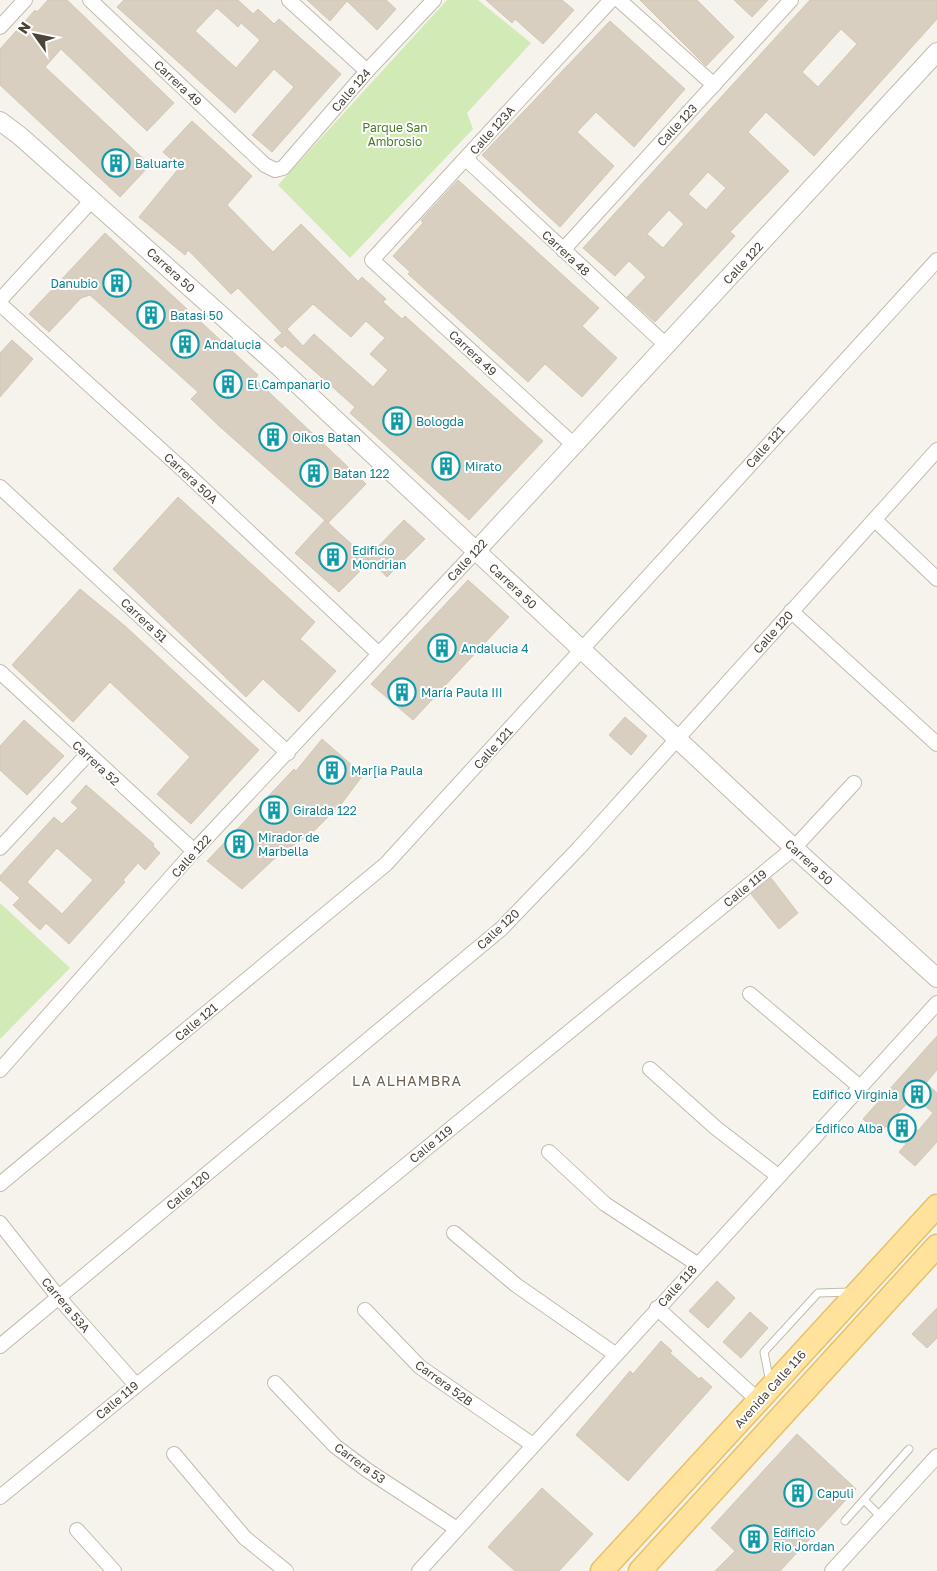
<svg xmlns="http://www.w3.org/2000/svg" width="937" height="1571" font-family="'Golos Text',sans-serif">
	<rect width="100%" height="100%" fill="#f6f3ec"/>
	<g fill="#d2eab5">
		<path d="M447 0H478L531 43 467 113 473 129 350 258 278 185Z"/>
		<path d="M0 903 70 968 0 1039Z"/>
	</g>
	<g fill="#d8cfc1" stroke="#d3c7b4" fill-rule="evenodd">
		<path d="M48 0H67L174 103 147 131 61 49 45 67 150 165 120 197 0 85V49L35 10 37 12Z"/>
		<path d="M124 0H238L253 14 258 9 274 24 279 19 341 74 272 152 252 135 294 87 274 69 235 113 117 7ZM217 8 238 27 241 23 260 40 236 68 195 31Z"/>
		<path d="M307 0H386L396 9 377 30 347 1 330 21Z"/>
		<path d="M486 0H562L574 10 543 44 515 19 512 23Z"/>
		<path d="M640 0H697L734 37 706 66Z"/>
		<path d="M734 0H768L752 17Z"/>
		<path d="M810 0H937V19L814 156 766 112 748 132 789 171 730 232 735 236 655 322 627 297 646 277 629 261 615 276 583 248ZM841 29 857 44 818 87 802 72ZM708 172 726 188 706 210 688 194ZM669 210 684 224 663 248 647 234Z"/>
		<path d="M610 21 685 89 634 147 596 112 577 132 614 166 560 227 482 155Z"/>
		<path d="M192 121 252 176 227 205 273 252 301 224 358 281 362 277 386 299 383 302 402 319 405 316 543 441 469 520 350 413 355 407 285 345 282 348 274 340 282 333 238 288 231 294 188 250 185 255 139 217 180 167 163 152ZM313 304 351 337 366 321 385 338 370 354 388 370 373 387 314 334 303 346 287 329Z"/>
		<path d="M458 180 599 308 582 326 617 358 582 397 545 364 528 382 408 274 410 272 393 256 423 223 421 220Z"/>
		<path d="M105 233 258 375 255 379 366 484 328 523 218 425 191 399 198 392 90 295 81 298 49 332 29 314Z"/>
		<path d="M12 340 33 359 0 397V353Z"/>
		<path d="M178 497 315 622 300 639 336 671 299 712 263 679 246 697 113 569Z"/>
		<path d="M325 520 370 561 339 592 295 553Z"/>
		<path d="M404 520 425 539 387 577 367 558Z"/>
		<path d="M468 580 509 617 413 720 371 684Z"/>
		<path d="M80 589 125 626 259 750 191 824 157 794 190 757 110 682 73 722 12 665Z"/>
		<path d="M625 717 647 736 631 755 609 735Z"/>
		<path d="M24 720 64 756 27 795 0 770V746Z"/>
		<path d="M322 739 363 775 342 803 315 830 274 859 242 889 207 861 294 769 296 771Z"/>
		<path d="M86 785 154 844 153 846 160 853 145 870 138 863 123 880 125 882 69 944 46 923 40 930 13 905 20 898 0 880V876L54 817 62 824 78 808 71 802ZM57 848 93 880 62 914 27 882Z"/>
		<path d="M771 878 798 913 779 929 751 894Z"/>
		<path d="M937 1036V1070L926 1083 937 1093V1142L915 1166 899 1152 906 1144 886 1126 879 1134 863 1119ZM914 1096 933 1113 918 1131 898 1113Z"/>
		<path d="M717 1281 735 1298 708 1328 689 1311Z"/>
		<path d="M937 1308V1338L927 1348 912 1334Z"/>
		<path d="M750 1312 768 1328 741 1358 723 1342Z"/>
		<path d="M661 1341 672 1351 670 1353 699 1379 701 1377 712 1387 628 1481 576 1435 630 1371 633 1374Z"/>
		<path d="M797 1434 856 1489 780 1571H715L735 1551 711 1528Z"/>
		<path d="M542 1488 593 1534 559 1571H515L488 1547Z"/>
	</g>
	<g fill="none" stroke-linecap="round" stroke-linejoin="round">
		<g stroke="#c2bbae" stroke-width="9">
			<g id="service">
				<path d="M770 1383 764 1352 818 1293 851 1292"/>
				<path d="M864 1500 881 1517"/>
				<path d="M845 1521 909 1449"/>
			</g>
		</g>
		<g stroke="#c2bbae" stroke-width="16">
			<g id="minor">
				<path d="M90 0 265 165 275 170 283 168 367 71 434 0"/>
				<path d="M289 0 367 71"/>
				<path d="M619 0 714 85"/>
				<path d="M0 27 25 0"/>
				<path d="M466 159 667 346"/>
				<path d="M563 250 791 0"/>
				<path d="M0 300 92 200"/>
				<path d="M0 304 181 468 379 654"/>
				<path d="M575 446 372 260 611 0"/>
				<path d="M0 487 288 753"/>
				<path d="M875 520 937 579"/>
				<path d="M791 611 937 744"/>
				<path d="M0 672 194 851"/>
				<path d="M0 848 87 755"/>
				<path d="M750 994 860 1087"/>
				<path d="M650 1069 716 1128 778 1176"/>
				<path d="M0 1070 194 851 476 551"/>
				<path d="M549 1152 605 1204 697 1264"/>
				<path d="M0 1184 386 864 937 260"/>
				<path d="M0 1223 59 1298 136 1385"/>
				<path d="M454 1233 516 1285 615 1354"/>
				<path d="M657 1308 759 1401"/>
				<path d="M365 1310 420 1367 533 1445"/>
				<path d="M0 1346 501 929 579 848 937 450"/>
				<path d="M275 1383 335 1446 367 1470 457 1529"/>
				<path d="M174 1454 245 1538 286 1571"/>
				<path d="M0 1497 794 848 854 783"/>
				<path d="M77 1530 114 1571"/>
				<path d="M419 1571 937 1003"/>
				<path d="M832 1571 937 1456"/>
			</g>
		</g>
		<g stroke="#c2bbae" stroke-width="20">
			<g id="tertiary">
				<path d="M0 121 20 136 277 365 794 848 937 978"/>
				<path d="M476 551 937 52"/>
			</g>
		</g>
		<g stroke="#e6c16a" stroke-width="25">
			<g id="primary">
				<path d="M602 1571 937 1206"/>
				<path d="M640 1571 937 1246"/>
			</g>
		</g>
		<use href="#service" stroke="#fff" stroke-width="7"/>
		<use href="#minor" stroke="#fff" stroke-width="14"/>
		<use href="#tertiary" stroke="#fff" stroke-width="18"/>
		<use href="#primary" stroke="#ffe39c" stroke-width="22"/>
	</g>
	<defs>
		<g id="building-ring" transform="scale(1.4375)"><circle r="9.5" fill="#fff" stroke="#0f9aa8" stroke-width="1.5"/><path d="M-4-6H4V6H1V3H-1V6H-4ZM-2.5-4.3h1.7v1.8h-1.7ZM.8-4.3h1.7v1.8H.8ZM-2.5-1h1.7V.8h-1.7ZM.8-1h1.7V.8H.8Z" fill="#0f9aa8"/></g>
	</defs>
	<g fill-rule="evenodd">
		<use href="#building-ring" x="116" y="163"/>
		<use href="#building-ring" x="117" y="283"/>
		<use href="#building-ring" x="151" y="315"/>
		<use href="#building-ring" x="185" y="344"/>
		<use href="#building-ring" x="228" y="384"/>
		<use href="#building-ring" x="397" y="421"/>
		<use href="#building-ring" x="273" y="437"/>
		<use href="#building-ring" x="446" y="466"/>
		<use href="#building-ring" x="314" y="473"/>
		<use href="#building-ring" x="333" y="557"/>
		<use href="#building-ring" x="442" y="648"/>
		<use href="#building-ring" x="402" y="692"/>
		<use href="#building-ring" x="332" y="770"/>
		<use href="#building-ring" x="274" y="810"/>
		<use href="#building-ring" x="239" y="844"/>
		<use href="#building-ring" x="917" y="1094"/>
		<use href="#building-ring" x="902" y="1128"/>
		<use href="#building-ring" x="798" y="1493"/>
		<use href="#building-ring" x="754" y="1539"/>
	</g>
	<g text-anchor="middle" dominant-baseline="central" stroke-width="4" stroke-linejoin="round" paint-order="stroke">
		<g font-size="12" fill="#4b4439" stroke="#fff">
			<text transform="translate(178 83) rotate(43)">Carrera 49</text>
			<text transform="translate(351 90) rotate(-49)">Calle 124</text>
			<text transform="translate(677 125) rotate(-47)">Calle 123</text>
			<text transform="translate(492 130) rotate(-48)">Calle 123A</text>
			<text transform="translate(566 253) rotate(43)">Carrera 48</text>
			<text transform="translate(743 263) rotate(-47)">Calle 122</text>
			<text transform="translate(171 270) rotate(42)">Carrera 50</text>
			<text transform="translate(473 353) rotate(43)">Carrera 49</text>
			<text transform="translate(765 447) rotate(-48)">Calle 121</text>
			<text transform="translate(191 478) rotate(43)">Carrera 50A</text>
			<text transform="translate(467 560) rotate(-47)">Calle 122</text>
			<text transform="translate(513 586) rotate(43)">Carrera 50</text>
			<text transform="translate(144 620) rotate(43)">Carrera 51</text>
			<text transform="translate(773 632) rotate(-48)">Calle 120</text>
			<text transform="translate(493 748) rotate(-48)">Calle 121</text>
			<text transform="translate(96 763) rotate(43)">Carrera 52</text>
			<text transform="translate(191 856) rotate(-48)">Calle 122</text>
			<text transform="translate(809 862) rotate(43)">Carrera 50</text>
			<text transform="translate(745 888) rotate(-39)">Calle 119</text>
			<text transform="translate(498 929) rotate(-43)">Calle 120</text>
			<text transform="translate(196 1022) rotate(-40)">Calle 121</text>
			<text transform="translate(431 1144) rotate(-39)">Calle 119</text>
			<text transform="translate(188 1190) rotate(-40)">Calle 120</text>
			<text transform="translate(677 1286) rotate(-48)">Calle 118</text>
			<text transform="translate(66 1305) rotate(50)">Carrera 53A</text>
			<text transform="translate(444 1383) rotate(36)">Carrera 52B</text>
			<text transform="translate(770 1389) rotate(-48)">Avenida Calle 116</text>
			<text transform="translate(117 1400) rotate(-40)">Calle 119</text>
			<text transform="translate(360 1463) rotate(36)">Carrera 53</text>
		</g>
		<g font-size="12" fill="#4a7f2a" stroke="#fff">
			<text x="395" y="127">Parque San<tspan x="395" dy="14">Ambrosio</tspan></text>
		</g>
		<g font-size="12" fill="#0d838f" stroke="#fff" text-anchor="start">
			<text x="135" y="163">Baluarte</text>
			<text x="98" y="283" text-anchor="end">Danubio</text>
			<text x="170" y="315">Batasi 50</text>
			<text x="204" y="344">Andalucia</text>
			<text x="247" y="384">El Campanario</text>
			<text x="416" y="421">Bologda</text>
			<text x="292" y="437">Oikos Batan</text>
			<text x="465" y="466">Mirato</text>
			<text x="333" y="473">Batan 122</text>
			<text x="352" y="550">Edificio<tspan x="352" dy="14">Mondrian</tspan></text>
			<text x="461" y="648">Andalucia 4</text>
			<text x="421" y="692">María Paula III</text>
			<text x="351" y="770">Mar[ia Paula</text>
			<text x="293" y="810">Giralda 122</text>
			<text x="258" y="837">Mirador de<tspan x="258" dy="14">Marbella</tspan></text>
			<text x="898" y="1094" text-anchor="end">Edifico Virginia</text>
			<text x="883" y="1128" text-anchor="end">Edifico Alba</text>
			<text x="817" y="1493">Capuli</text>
			<text x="773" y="1532">Edificio<tspan x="773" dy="14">Rio Jordan</tspan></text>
		</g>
		<g font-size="14" letter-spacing="1" fill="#6e6250" stroke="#fff">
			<text x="407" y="1080">LA ALHAMBRA</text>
		</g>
	</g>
	<g transform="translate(35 35) rotate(303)" stroke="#ffffff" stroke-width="4" paint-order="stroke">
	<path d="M0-4L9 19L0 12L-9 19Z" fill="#4b4439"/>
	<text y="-8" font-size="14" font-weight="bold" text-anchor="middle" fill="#4b4439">N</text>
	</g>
</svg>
